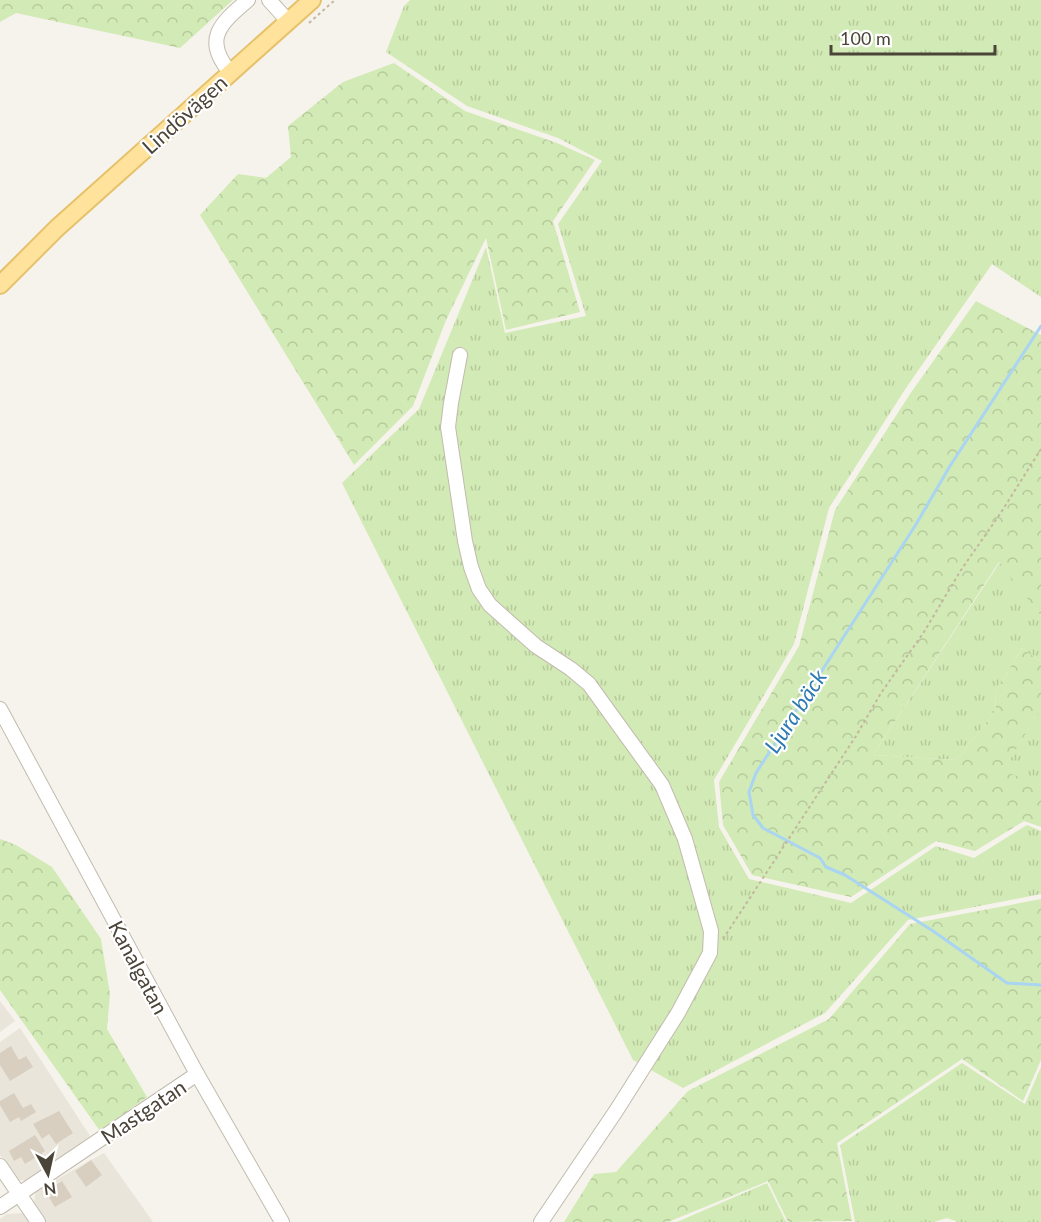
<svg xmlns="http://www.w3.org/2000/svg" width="1041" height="1222" font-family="Lato,sans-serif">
	<defs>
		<pattern id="grass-tufts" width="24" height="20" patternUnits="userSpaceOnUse" patternTransform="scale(1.5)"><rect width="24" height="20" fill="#d2eab5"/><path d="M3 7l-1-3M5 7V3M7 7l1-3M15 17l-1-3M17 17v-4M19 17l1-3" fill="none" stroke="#b6ca9c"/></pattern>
		<pattern id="forest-crowns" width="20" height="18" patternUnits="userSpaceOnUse" patternTransform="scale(1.5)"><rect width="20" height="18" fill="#d2eab5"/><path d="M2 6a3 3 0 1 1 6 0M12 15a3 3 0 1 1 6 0" fill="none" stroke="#b6ca9c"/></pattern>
	</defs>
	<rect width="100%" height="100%" fill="#f6f3ec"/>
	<g fill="#eae5da">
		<path d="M0 1001 15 1021 0 1032Z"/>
		<path d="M20 1028 90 1136 28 1181 16 1180 0 1155V1042Z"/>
		<path d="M104 1153 153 1222H43L33 1207 36 1191Z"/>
		<path d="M23 1213 29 1222H0V1219L7 1214Z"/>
	</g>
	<g fill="url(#grass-tufts)">
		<path d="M410 0H1041V297L992 264 906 388 829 508 794 644 714 780 719 827 749 879 851 903 936 846 974 858 1027 825 1041 831V894L908 920 825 1013 683 1088 633 1060 342 483 419 409 486 247 505 333 586 316 558 224 602 161 558 138 467 106 386 52 404 6Z"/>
		<path d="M1000 562 1041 616V662L1022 648 995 693 996 710 957 760 873 755Z"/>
		<path d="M1041 708V785L1002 772Z"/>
		<path d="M962 1063 1025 1104 1041 1067V1222H958L947 1218 934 1222H855L840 1145Z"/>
		<path d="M767 1183 786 1222H677Z"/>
	</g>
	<g fill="url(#forest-crowns)">
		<path d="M0 0H233L180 48 16 13 0 22Z"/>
		<path d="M394 63 465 111 557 143 595 160 553 221 580 312 506 330 486 238 446 320 413 406 354 465 200 215 238 174 266 178 291 157 288 126 343 82Z"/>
		<path d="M976 301 1041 335V616L999 562 873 755 957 760 996 710 995 693 1022 648 1041 662V708L1003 771 1041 785V827L1024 821 975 851 936 841 851 897 752 875 723 825 719 782 799 646 835 510 910 394Z"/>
		<path d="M0 839 16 845 52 867 101 939 110 994 107 1029 147 1097 100 1131 0 990Z"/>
		<path d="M1041 899V1060L1023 1101 962 1059 837 1143 852 1221 788 1222 768 1181 668 1222H564L594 1174 616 1172 688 1091 829 1019 910 924Z"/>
	</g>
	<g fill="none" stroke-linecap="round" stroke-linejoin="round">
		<path stroke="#a9d4f2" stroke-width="3" d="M1041 326 950 466 915 526 756 773 749 792 753 815 763 828 820 858 826 867 845 875 933 931 1007 983 1041 985"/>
	</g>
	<g fill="#d8cfc1">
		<path d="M11 1046 19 1060 26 1056 33 1067 10 1081 0 1065V1053Z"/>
		<path d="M14 1093 23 1108 31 1104 36 1112 21 1121 19 1117 10 1122 0 1105V1101Z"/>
		<path d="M59 1111 73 1133 56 1144 49 1134 42 1139 33 1124Z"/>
		<path d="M35 1135 45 1151 42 1153V1154L25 1164 21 1157 14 1161 9 1151Z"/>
		<path d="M91 1160 102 1175 86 1187 75 1171Z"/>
		<path d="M62 1181 72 1197 55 1207 45 1191Z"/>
	</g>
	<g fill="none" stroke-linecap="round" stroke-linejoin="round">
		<g stroke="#c2bbae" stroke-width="16">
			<g id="minor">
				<path d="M269 0 288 21"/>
				<path d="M230 72C202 39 221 23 248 0"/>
				<path d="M460 355 451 403 448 427 465 541 471 567 479 589 490 605 536 646 571 669 589 684 662 785 685 839 711 931 710 953 678 1013 616 1111 541 1222"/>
				<path d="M0 709 197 1074 282 1222"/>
				<path d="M0 1166 38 1222"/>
				<path d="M0 1207 197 1074"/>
			</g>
		</g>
		<g stroke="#e6c16a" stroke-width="20">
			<path id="major" d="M0 285 57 228 312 0"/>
		</g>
		<g stroke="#c4b79f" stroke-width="2" stroke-dasharray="3 3" stroke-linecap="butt">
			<path d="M309 23 335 0"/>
			<path d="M723 939 856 736 881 693 924 632 961 570 1000 514 1041 449"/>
		</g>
		<use href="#minor" stroke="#fff" stroke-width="14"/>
		<use href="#major" stroke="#ffe39c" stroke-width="16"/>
	</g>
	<g text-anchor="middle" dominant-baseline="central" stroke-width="4.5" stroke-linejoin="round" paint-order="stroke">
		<g font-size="21" fill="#4b4439" stroke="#fff">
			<text transform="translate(184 114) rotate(-42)">Lindövägen</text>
			<text transform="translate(139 967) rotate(62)">Kanalgatan</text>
			<text transform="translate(143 1111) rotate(-34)">Mastgatan</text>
		</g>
		<g font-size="22" font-style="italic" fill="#2e7ab2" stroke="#fff">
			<text transform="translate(795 711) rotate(-57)">Ljura bäck</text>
		</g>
	</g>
	<g transform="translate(48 1174) rotate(172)" stroke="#ffffff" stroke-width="4.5" paint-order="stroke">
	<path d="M0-4.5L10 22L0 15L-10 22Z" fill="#4b4439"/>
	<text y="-9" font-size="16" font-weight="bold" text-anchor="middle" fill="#4b4439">N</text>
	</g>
	<path d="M831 45v9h164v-9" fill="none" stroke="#4b4439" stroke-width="3"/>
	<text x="840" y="45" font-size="18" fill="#4b4439" stroke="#ffffff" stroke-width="4.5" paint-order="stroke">100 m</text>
</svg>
